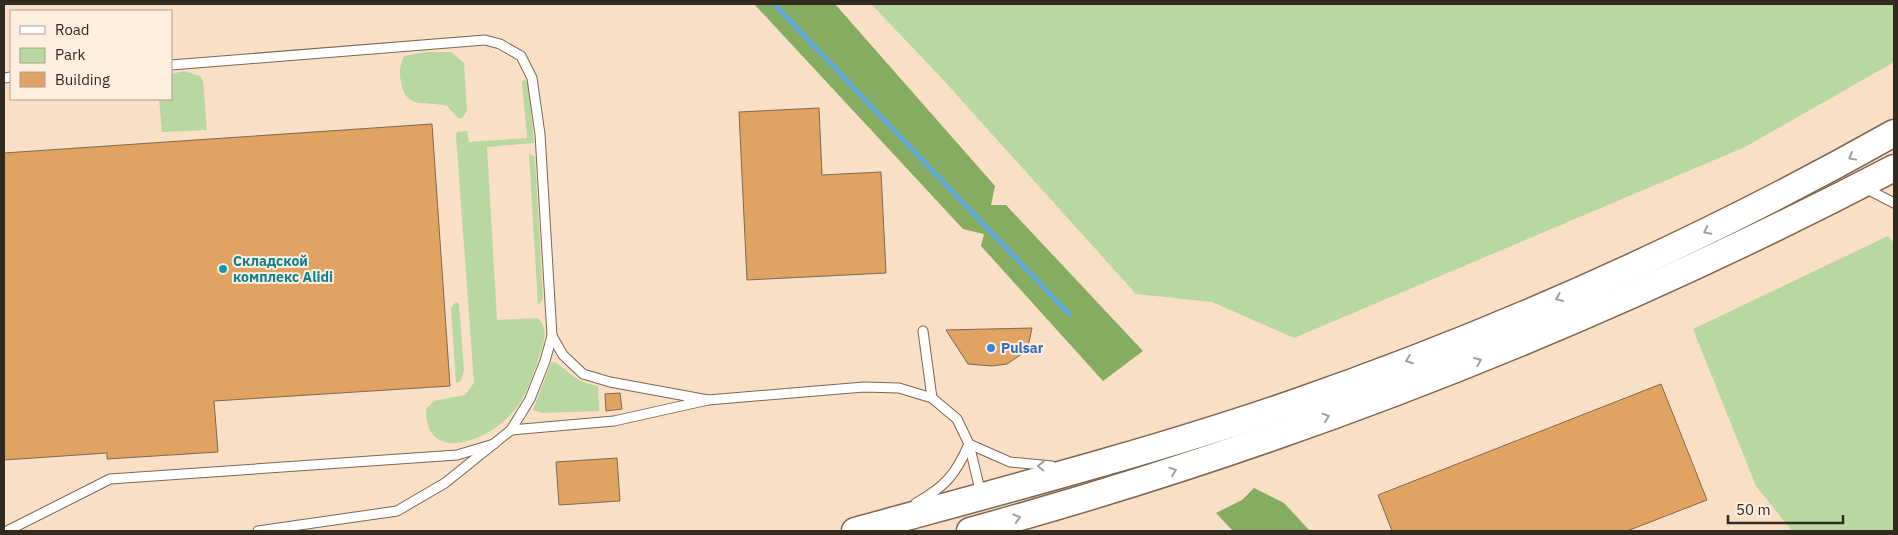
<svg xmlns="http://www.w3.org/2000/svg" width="1898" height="535" font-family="'IBM Plex Sans',sans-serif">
	<rect width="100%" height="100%" fill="#f8dfc6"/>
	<g fill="#b9d7a0">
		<path d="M871 4H1894V62L1745 147 1294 338 1212 302 1136 294 937 73Z"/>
		<path d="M426 52H451L464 63 467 110 462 119 458 118 447 106C426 100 406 111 401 82 399 73 400 64 404 56Z"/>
		<path d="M184 71 200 76 203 81 207 130 162 132 159 99H171V74Z"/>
		<path d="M525 79 529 86 534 143 487 147 497 320 538 318C549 328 544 342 540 354 533 375 526 399 510 415 487 441 425 465 426 409L434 401 465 395 474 383 456 136 457 132 467 131 469 142 527 138 522 82Z"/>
		<path d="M529 154 535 157 543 299 538 305Z"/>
		<path d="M1888 236 1894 243V531H1792L1756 486 1693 329Z"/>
		<path d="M456 302 459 304 464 370 461 381 456 383 451 308Z"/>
		<path d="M554 362C573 373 572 381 598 386L599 411 542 413 533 410 551 363Z"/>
	</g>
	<g fill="#86ac61">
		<path d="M754 4H835L995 186 991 205H1006L1143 351 1103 381 981 246 984 234 963 229Z"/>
		<path d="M1254 488 1284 503 1310 531H1233L1216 513 1242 500Z"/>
	</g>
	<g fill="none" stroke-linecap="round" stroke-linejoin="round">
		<path stroke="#60a8e1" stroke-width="4.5" d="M774 4 1069 314"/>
	</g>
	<g fill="#e0a361" stroke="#7e6952">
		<path d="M819 108 822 175 881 172 886 273 747 280 739 112Z"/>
		<path d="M432 124 450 386 214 401 218 452 107 459V453L4 460V153Z"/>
		<path d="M1032 328 1029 342 1022 354 1007 364 992 366 968 364 946 330Z"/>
		<path d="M1661 384 1707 500 1627 531H1392L1378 495Z"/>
		<path d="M620 393 622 409 606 411 605 394Z"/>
		<path d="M617 458 620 501 559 505 556 462Z"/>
	</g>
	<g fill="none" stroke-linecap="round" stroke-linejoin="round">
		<g stroke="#7d6751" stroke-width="11">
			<g id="service">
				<path d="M171 65 485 40 500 44 521 56 532 78 540 134 552 336 563 355 583 374 610 382 708 400 614 421 511 430"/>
				<path d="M4 78 11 77"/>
				<path d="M1865 188 1894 203"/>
				<path d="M923 331 932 398"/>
				<path d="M708 400 864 387 899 388 932 398 957 419 969 444 981 494"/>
				<path d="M916 503C945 487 956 474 969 444L1010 462 1052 466"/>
				<path d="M7 531 110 479 457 455 494 444"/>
				<path d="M258 531 397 511 445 483 511 430 530 399 545 361 552 336"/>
			</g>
		</g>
		<g stroke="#7d6751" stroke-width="29">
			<g id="primary">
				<path d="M855 531C1001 491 1148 453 1291 404 1499 332 1702 241 1894 133"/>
				<path d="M970 531C1289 444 1601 321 1894 168"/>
			</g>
		</g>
		<use href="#service" stroke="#fff" stroke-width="9"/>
		<use href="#primary" stroke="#fff" stroke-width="26"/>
	</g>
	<defs><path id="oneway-chevron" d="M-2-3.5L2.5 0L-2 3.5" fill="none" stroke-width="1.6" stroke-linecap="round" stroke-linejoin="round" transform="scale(1.25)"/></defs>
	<g stroke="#a39f9a">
		<use href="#oneway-chevron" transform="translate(1852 157) rotate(151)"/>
		<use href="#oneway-chevron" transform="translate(1707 231) rotate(153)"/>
		<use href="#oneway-chevron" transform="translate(1559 298) rotate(157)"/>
		<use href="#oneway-chevron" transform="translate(1409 360) rotate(160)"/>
		<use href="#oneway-chevron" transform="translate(1478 361) rotate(-23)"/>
		<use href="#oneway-chevron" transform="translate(1326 417) rotate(-19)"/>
		<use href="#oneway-chevron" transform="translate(1041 466) rotate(-179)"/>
		<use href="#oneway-chevron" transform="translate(1173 471) rotate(-19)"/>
		<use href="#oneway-chevron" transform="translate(1017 518) rotate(-16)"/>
	</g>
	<circle fill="#0f9aa8" stroke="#fdeedf" stroke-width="2" cx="223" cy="269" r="5"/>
	<circle fill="#3f7fe0" stroke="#fdeedf" stroke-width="2" cx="991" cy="348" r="5"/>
	<g text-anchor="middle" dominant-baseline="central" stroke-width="4" stroke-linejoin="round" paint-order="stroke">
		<g font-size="14" font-weight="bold" fill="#0d838f" stroke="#fdeedf" text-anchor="start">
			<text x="233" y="261">Складской<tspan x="233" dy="16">комплекс Alidi</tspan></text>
		</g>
		<g font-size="14" font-weight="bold" fill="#366cbe" stroke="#fdeedf" text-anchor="start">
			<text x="1001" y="348">Pulsar</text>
		</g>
	</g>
	<rect width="1898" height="535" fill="none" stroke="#32291f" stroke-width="10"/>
	<rect x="10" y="10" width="162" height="90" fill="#fdeedf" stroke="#ac9f92"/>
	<rect x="20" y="26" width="25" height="8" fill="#ffffff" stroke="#ac9f92"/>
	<text x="55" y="35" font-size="15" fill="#32291f">Road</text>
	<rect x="20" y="48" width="25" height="15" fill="#b9d7a0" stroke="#ac9f92"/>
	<text x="55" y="60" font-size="15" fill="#32291f">Park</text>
	<rect x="20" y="72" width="25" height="15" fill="#e0a361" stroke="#ac9f92"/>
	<text x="55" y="85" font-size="15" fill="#32291f">Building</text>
	<path d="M1728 515v8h115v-8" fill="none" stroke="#32291f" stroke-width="2.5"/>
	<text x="1736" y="515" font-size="15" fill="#32291f" stroke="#fdeedf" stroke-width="4" paint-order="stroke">50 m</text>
</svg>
